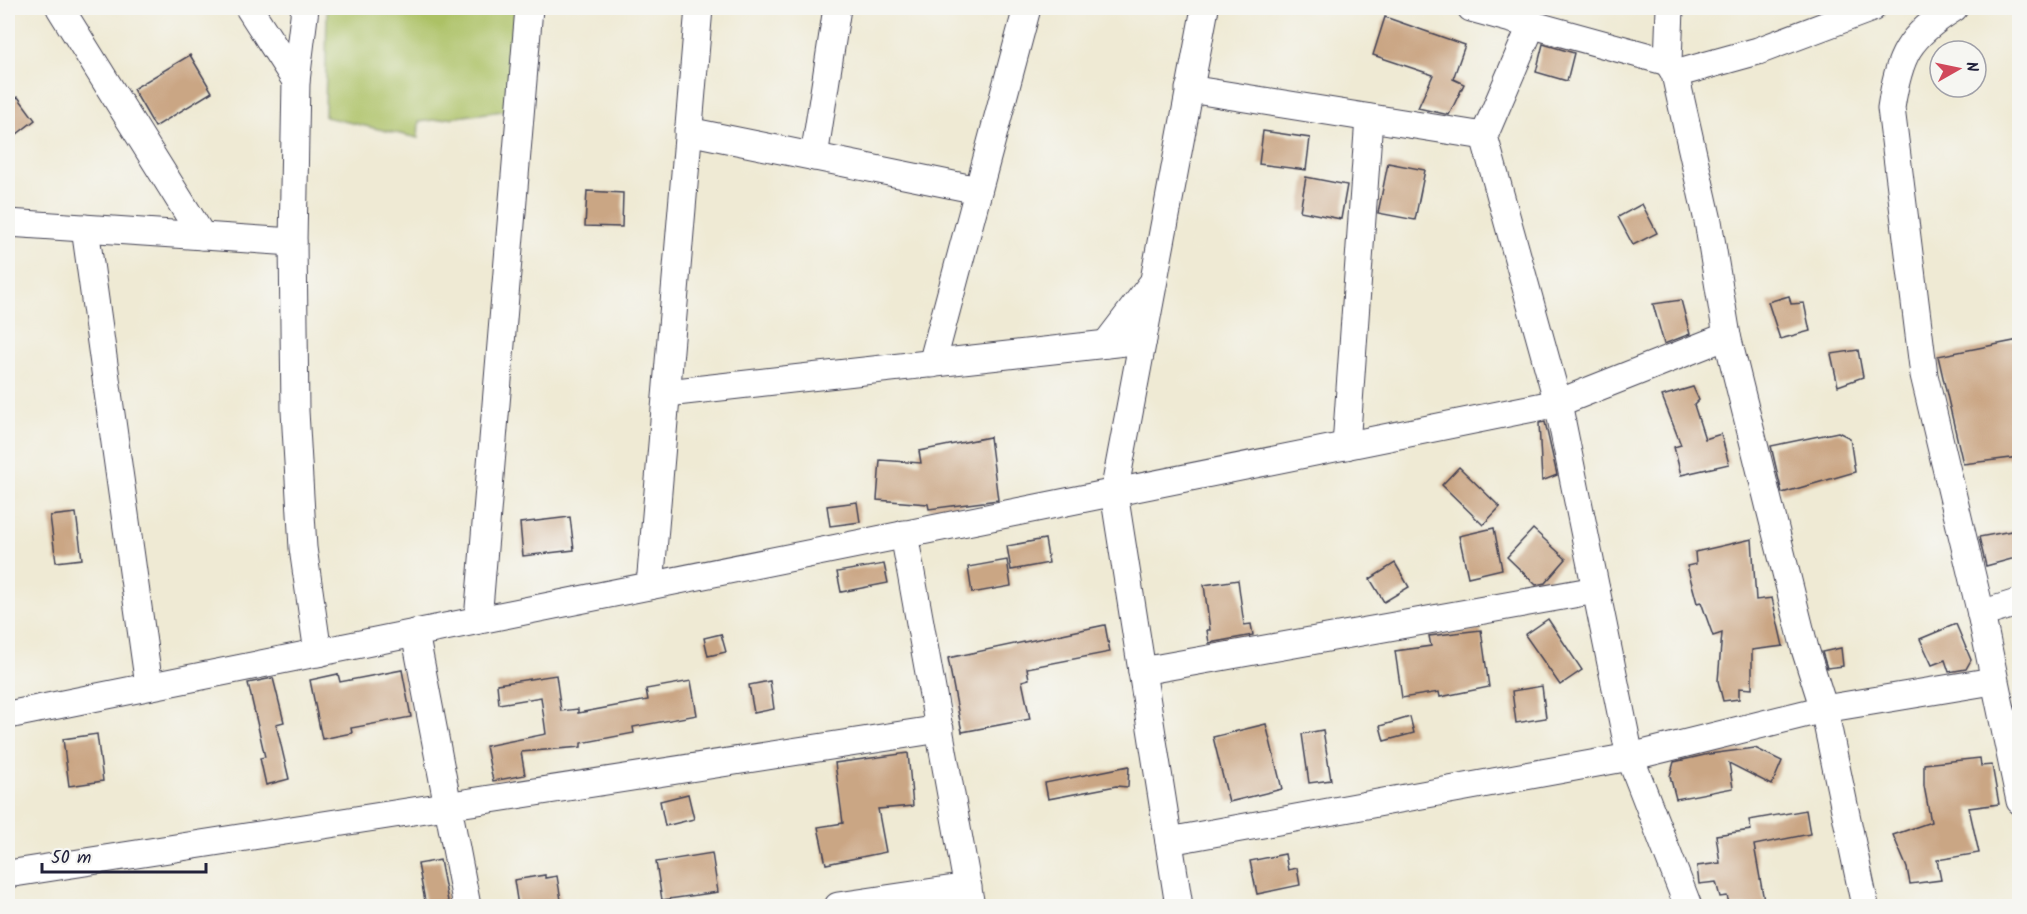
<svg xmlns="http://www.w3.org/2000/svg" width="2027" height="914" font-family="Kalam,sans-serif">
	<rect width="100%" height="100%" fill="#f6f6f2"/>
	<filter id="ink" filterUnits="userSpaceOnUse"><feTurbulence type="fractalNoise" baseFrequency=".0167" numOctaves="2"/><feDisplacementMap in="SourceGraphic" scale="12" xChannelSelector="R" yChannelSelector="G"/><feConvolveMatrix kernelMatrix="1 2 1 2 8 2 1 2 1" color-interpolation-filters="sRGB"/></filter>
	<filter id="wash" filterUnits="userSpaceOnUse"><feTurbulence type="fractalNoise" baseFrequency=".008" numOctaves="4" result="noise"/><feDisplacementMap in="SourceGraphic" scale="24" xChannelSelector="R" yChannelSelector="G"/><feGaussianBlur stdDeviation="1.35" result="paint"/><feColorMatrix in="noise" values="0 0 0 0 0 0 0 0 0 0 0 0 0 0 0 0 0 1.4 0 .05"/><feComposite in="paint" operator="in"/></filter>
	<g filter="url(#wash)">
		<rect width="100%" height="100%" fill="#efead4"/>
		<path fill="#acc165" stroke="#677250" stroke-width="1.5" d="M327 8H520L517 109 419 122 418 138 325 117Z"/>
		<g id="blocks">
			<g fill="#caa684">
				<path d="M1385 17 1465 45 1453 79 1464 84 1449 115 1418 108 1433 75 1373 55Z"/>
				<path d="M1543 44 1574 53 1567 81 1536 72Z"/>
				<path d="M190 55 212 92 155 127 133 89Z"/>
				<path d="M18 97 35 120 8 141V104Z"/>
				<path d="M1263 131 1310 138 1306 170 1259 164Z"/>
				<path d="M1388 163 1425 170 1415 220 1378 213Z"/>
				<path d="M1306 177 1347 185 1341 219 1300 211Z"/>
				<path d="M587 191 623 193 622 227 585 226Z"/>
				<path d="M1642 204 1657 233 1633 245 1618 217Z"/>
				<path d="M1789 296 1791 304 1804 303 1810 331 1780 339 1768 302Z"/>
				<path d="M1681 300 1690 334 1664 344 1653 304Z"/>
				<path d="M2019 340V457L1963 464 1938 356Z"/>
				<path d="M1858 350 1863 377 1838 386 1831 354Z"/>
				<path d="M1693 387 1699 400 1694 405 1705 439 1721 434 1729 464 1681 475 1674 447 1681 445 1662 396Z"/>
				<path d="M1545 422 1557 475 1542 481 1539 423Z"/>
				<path d="M1838 432 1850 438 1855 472 1782 493 1771 446Z"/>
				<path d="M990 437 998 500 929 509 928 504 877 500 880 460 921 463 919 451Z"/>
				<path d="M1459 467 1500 507 1483 525 1442 485Z"/>
				<path d="M857 502 860 522 830 526 827 506Z"/>
				<path d="M76 513 82 559 56 562 50 516Z"/>
				<path d="M570 517 574 550 523 556 520 523Z"/>
				<path d="M1494 528 1502 569 1468 577 1459 536Z"/>
				<path d="M1533 529 1566 559 1545 583 1536 585 1507 557Z"/>
				<path d="M2017 530 2019 557 1986 566 1979 537Z"/>
				<path d="M1045 539 1049 563 1011 570 1007 546Z"/>
				<path d="M1752 539 1756 600 1772 598 1783 646 1752 650V689L1739 688V699L1723 701 1718 681 1722 633 1713 636 1701 602 1697 603 1687 566 1696 564 1695 552Z"/>
				<path d="M1007 560 1011 586 972 593 968 567Z"/>
				<path d="M1395 563 1409 587 1384 602 1370 579Z"/>
				<path d="M884 564 888 583 841 592 837 572Z"/>
				<path d="M1238 580 1244 625 1251 624 1253 635 1209 643 1207 630H1210L1204 585Z"/>
				<path d="M1548 619 1582 670 1560 685 1525 635Z"/>
				<path d="M1956 624 1971 660 1966 669 1949 672 1945 660 1932 665 1920 639Z"/>
				<path d="M1105 625 1110 652 1027 668 1029 679 1022 681 1030 719 962 732 948 658Z"/>
				<path d="M1481 630 1489 687 1440 697 1439 692 1402 698 1395 651 1431 646 1429 636Z"/>
				<path d="M721 634 726 652 708 656 704 638Z"/>
				<path d="M1841 648 1843 666 1827 668 1822 652Z"/>
				<path d="M402 670 411 717 351 728 352 733 322 739 310 680 338 674 340 682Z"/>
				<path d="M556 675 561 711 578 709V713L648 700 646 689 691 681 697 715 633 727 634 733 581 743V747L521 752 525 775 493 781 486 746 546 734 541 697 499 704 497 684Z"/>
				<path d="M273 678 284 722 276 724 289 779 266 785 260 758 265 757 248 683Z"/>
				<path d="M770 681 774 709 754 713 749 685Z"/>
				<path d="M1542 686 1546 718 1516 723 1512 691Z"/>
				<path d="M1410 717 1414 733 1384 741 1380 726Z"/>
				<path d="M1266 724 1282 789 1229 802 1213 737Z"/>
				<path d="M1323 730 1331 780 1309 783 1302 734Z"/>
				<path d="M97 734 103 781 69 786 63 739Z"/>
				<path d="M1755 748 1782 761 1772 785 1729 763 1733 788 1676 799 1670 776 1674 762 1709 754Z"/>
				<path d="M908 753 913 806 878 809 886 852 826 864 818 827 843 823 835 763Z"/>
				<path d="M1980 758 1981 766 1992 765 1999 804 1969 808 1979 853 1937 860 1941 880 1910 884 1907 868 1893 835 1931 822 1924 786V764Z"/>
				<path d="M1129 766 1128 787 1116 786 1048 799 1045 783Z"/>
				<path d="M688 794 694 819 665 826 660 801Z"/>
				<path d="M1806 810 1810 834 1754 845 1765 906H1730L1727 896 1720 897 1716 882 1699 884 1697 866 1720 863 1716 835 1751 830 1749 820Z"/>
				<path d="M712 853 718 892 662 900 656 862Z"/>
				<path d="M1285 854 1288 870 1297 868 1300 885 1257 894 1250 861Z"/>
				<path d="M440 860 449 906H426L418 864Z"/>
				<path d="M545 875V878L557 876 562 906H518L514 880Z"/>
			</g>
		</g>
	</g>
	<g filter="url(#ink)">
		<use href="#blocks" fill-opacity="0" stroke="#414052" stroke-width="1.5"/>
		<g fill="none" stroke-linecap="round" stroke-linejoin="round">
			<g stroke="#414052" stroke-width="29">
				<g id="street">
					<path d="M60 8 202 236"/>
					<path d="M249 8 296 81"/>
					<path d="M305 8 296 81 293 242 295 411 303 548 318 653"/>
					<path d="M1471 8 1668 62"/>
					<path d="M1670 8 1668 62 1675 74 1708 221 1727 336 1805 649 1824 709 1865 906"/>
					<path d="M1954 8C1908 37 1899 55 1891 108L1924 375 1981 614 2020 801"/>
					<path d="M1532 24 1484 136 1558 403 1630 757 1688 906"/>
					<path d="M1675 74 1758 51 1872 8"/>
					<path d="M1189 89 1484 136"/>
					<path d="M688 131 978 190"/>
					<path d="M814 157 837 8"/>
					<path d="M8 223 293 242"/>
					<path d="M85 228 149 686"/>
					<path d="M1106 344 1151 285"/>
					<path d="M932 364 1027 8"/>
					<path d="M667 393 1143 340"/>
					<path d="M1346 446 1369 118"/>
					<path d="M904 534 971 906"/>
					<path d="M650 586 699 8"/>
					<path d="M1981 614 2020 602"/>
					<path d="M478 620 529 8"/>
					<path d="M415 633 467 906"/>
					<path d="M1142 671 1596 590"/>
					<path d="M8 715 1558 403 1727 336"/>
					<path d="M1169 841 1630 757 1824 709 1993 681"/>
					<path d="M8 874 940 729"/>
					<path d="M838 906 968 887"/>
					<path d="M1179 906 1114 493 1205 8"/>
				</g>
			</g>
			<use href="#street" stroke="#fff" stroke-width="27"/>
		</g>
	</g>
	<rect width="2027" height="914" fill="none" stroke="#f6f6f2" stroke-width="30"/>
	<g transform="translate(1958 69) rotate(81)"><circle r="28" fill="#f6f6f2" stroke="#a1a1a9" stroke-width="1.5"/>
	<path d="M0-4.5L10 22L0 15L-10 22Z" fill="#d1495b"/>
	<text y="-9" font-size="16" font-weight="bold" text-anchor="middle" fill="#22223b">N</text>
	</g>
	<path d="M42 863v9h164v-9" fill="none" stroke="#22223b" stroke-width="3"/>
	<text x="51" y="863" font-size="18" fill="#22223b" stroke="#f6f6f2" stroke-width="4.5" paint-order="stroke">50 m</text>
</svg>
